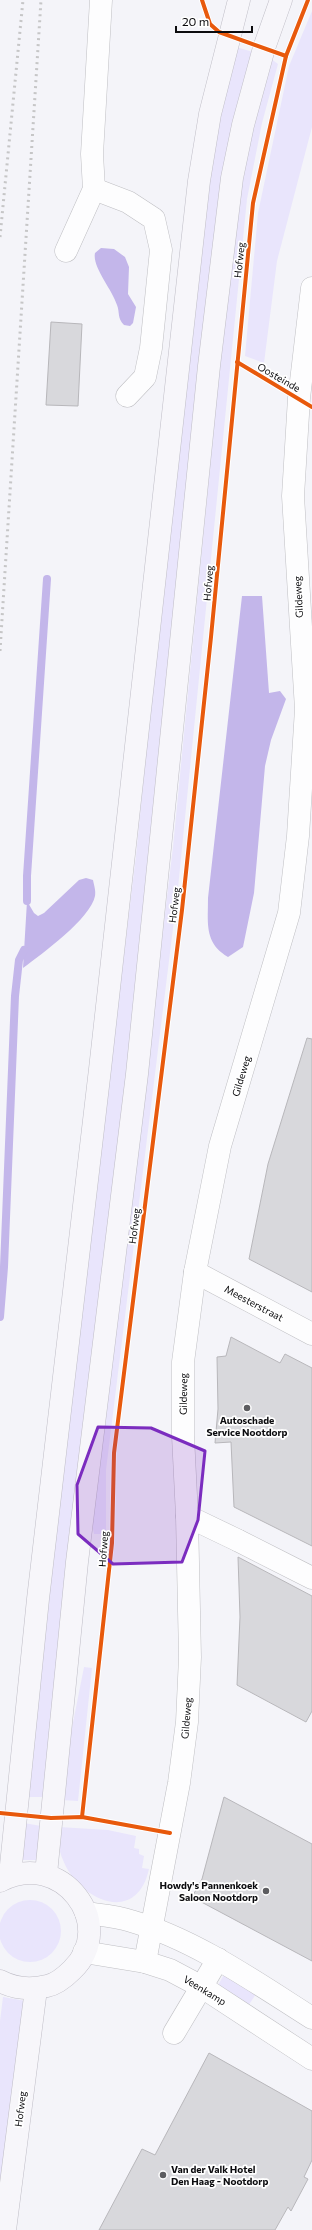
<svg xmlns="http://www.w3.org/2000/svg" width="312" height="2230" font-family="Commissioner,sans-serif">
	<rect width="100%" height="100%" fill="#f4f4f9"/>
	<g fill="#e9e5fc">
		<path d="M312 11V127L277 261 264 363 245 356 258 213 289 66Z"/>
		<path d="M236 47 253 52 171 705 44 1797H26L59 1486 136 856 201 200Z"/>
		<path d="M270 58 278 64 262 123 247 199 178 888 106 1470V1534H94L92 1523 173 847 230 261 241 181Z"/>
		<path d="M84 1667 92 1668 78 1801 61 1800 65 1763Z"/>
		<path d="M24 1823 41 1826 37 1860H20Z"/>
		<path d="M59 1827 108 1830 136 1836 134 1848 139 1849V1854L144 1856 142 1868 149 1869C136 1927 78 1899 63 1860 58 1849 58 1838 59 1827Z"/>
		<circle cx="30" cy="1931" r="31"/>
		<path d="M226 1971 258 1991 248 2006 217 1987Z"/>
		<path d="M3 1997 26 2001 0 2208V2021Z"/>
	</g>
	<g fill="#c3b6ea">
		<path d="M101 248 114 249 125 257 129 267 128 294 136 307 133 323 130 326 124 325C117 318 120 313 117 305 112 289 92 267 95 253Z"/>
		<path d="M242 596H262L269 693 280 691 286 699 271 740 265 766 254 893 243 947 228 957C204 943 208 923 208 898Z"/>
		<path d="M86 878 93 880C94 885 96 891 95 896 91 918 42 954 23 968L27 901 34 913 38 916 44 913 79 880Z"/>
	</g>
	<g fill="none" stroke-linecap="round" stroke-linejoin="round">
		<g stroke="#c3b6ea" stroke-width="8">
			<path d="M27 901V876L47 579"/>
			<path d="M0 1317 4 1267 15 996 19 960 24 950"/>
		</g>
	</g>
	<g fill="#d8d8dc" stroke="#b8b7bb">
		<path d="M51 322 82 324 78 406 46 405Z"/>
		<path d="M307 1038 312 1039V1292L249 1259 268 1164Z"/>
		<path d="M231 1337 280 1363 285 1354 312 1368V1546L234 1507 231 1442 215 1443 218 1409 217 1357 226 1356Z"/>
		<path d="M238 1557 312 1596V1711L306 1722 237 1685 240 1617Z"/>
		<path d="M224 1797 312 1844V1961L192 1897 202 1879Z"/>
		<path d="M209 2053 312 2111V2160L304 2177 308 2179 291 2211 288 2207 275 2230H99L142 2149 155 2155Z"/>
	</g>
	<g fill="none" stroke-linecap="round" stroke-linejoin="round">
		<g stroke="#bfbfc3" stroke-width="23">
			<g id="minor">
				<path d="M94 189 128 202 154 219 161 250 151 348 145 377 127 396"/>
				<path d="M66 251 94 189 92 154 101 0"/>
				<path d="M195 1272 312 1334"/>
				<path d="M187 1516 237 1540"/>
				<path d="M239 1541 312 1578"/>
				<path d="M86 1913C100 1915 117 1916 131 1921 196 1940 255 1982 312 2018"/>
				<path d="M84 1952 145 1962 170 1970 202 1987 312 2059"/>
				<path d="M145 1962 179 1783 187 1722 190 1657 187 1516 183 1436V1362L195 1272 220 1146 289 913 298 836 306 709 293 496 299 398 312 288"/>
				<path d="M174 2033 218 1959"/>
			</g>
		</g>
		<g stroke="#bfbdc6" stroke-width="23">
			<g id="major">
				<path d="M46 1874 77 1562 137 1074 209 366 232 178 243 125 264 48 281 0"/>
				<path d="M10 1875 38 1599 100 1069 199 181 210 114 239 0"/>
				<path d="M0 1881C61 1848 119 1925 72 1970 65 1977 57 1984 47 1986 30 1990 15 1989 0 1981"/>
				<path d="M5 2230 36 1989"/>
			</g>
		</g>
		<use href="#minor" stroke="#fdfdfe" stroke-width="22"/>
		<use href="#major" stroke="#f7f6fa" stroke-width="22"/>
		<g stroke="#c6c6c7" stroke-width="3" stroke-dasharray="2 4" stroke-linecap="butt">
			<path d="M0 237 23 0"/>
			<path d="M0 651 41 0"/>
		</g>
		<g stroke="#fff" stroke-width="6">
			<g id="cycleway">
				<path d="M202 0 210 24 219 32 286 56"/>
				<path d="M237 362 312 407"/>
				<path d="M0 1813 51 1818 82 1817 170 1833"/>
				<path d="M82 1817 112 1543 114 1453 182 910 211 637 253 203 286 56 308 0"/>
			</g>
		</g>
		<use href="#cycleway" stroke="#e8590c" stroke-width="4"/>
	</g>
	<path fill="#7b2cbf" fill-opacity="0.2" stroke="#7b2cbf" stroke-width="3" stroke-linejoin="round" d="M98 1427 151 1428 205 1451 198 1520 182 1562 113 1564 78 1534 77 1485Z"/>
	<g fill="#5d5d60" stroke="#fff" stroke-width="1.5">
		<circle cx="247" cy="1408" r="4"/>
		<circle cx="266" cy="1891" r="4"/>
		<circle cx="163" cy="2175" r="4"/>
	</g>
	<g text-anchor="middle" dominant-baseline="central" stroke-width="3.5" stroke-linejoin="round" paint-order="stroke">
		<g font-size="10" fill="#0b0b0e" stroke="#fff">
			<text transform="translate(239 260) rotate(-84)">Hofweg</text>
			<text transform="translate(279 377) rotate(30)">Oosteinde</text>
			<text transform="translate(208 583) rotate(-85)">Hofweg</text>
			<text transform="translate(298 597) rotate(-93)">Gildeweg</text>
			<text transform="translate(174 905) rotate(-83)">Hofweg</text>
			<text transform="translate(241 1076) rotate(-73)">Gildeweg</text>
			<text transform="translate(134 1226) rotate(-83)">Hofweg</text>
			<text transform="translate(254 1303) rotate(28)">Meesterstraat</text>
			<text transform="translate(183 1394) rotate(-89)">Gildeweg</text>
			<text transform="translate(103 1549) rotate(-86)">Hofweg</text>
			<text transform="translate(186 1718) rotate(-85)">Gildeweg</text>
			<text transform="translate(205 1990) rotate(31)">Veenkamp</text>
			<text transform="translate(20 2109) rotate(-83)">Hofweg</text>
		</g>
		<g font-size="10" font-weight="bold" fill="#0b0b0e" stroke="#fff">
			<text x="247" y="1420">Autoschade<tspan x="247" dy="12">Service Nootdorp</tspan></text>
			<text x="258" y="1885" text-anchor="end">Howdy's Pannenkoek<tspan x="258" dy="12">Saloon Nootdorp</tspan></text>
			<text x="171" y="2169" text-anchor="start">Van der Valk Hotel<tspan x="171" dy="12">Den Haag - Nootdorp</tspan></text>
		</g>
	</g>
	<path d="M176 26v6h76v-6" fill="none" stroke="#0b0b0e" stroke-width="2"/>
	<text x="182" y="26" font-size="12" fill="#0b0b0e" stroke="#ffffff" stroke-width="3" paint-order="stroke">20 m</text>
</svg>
